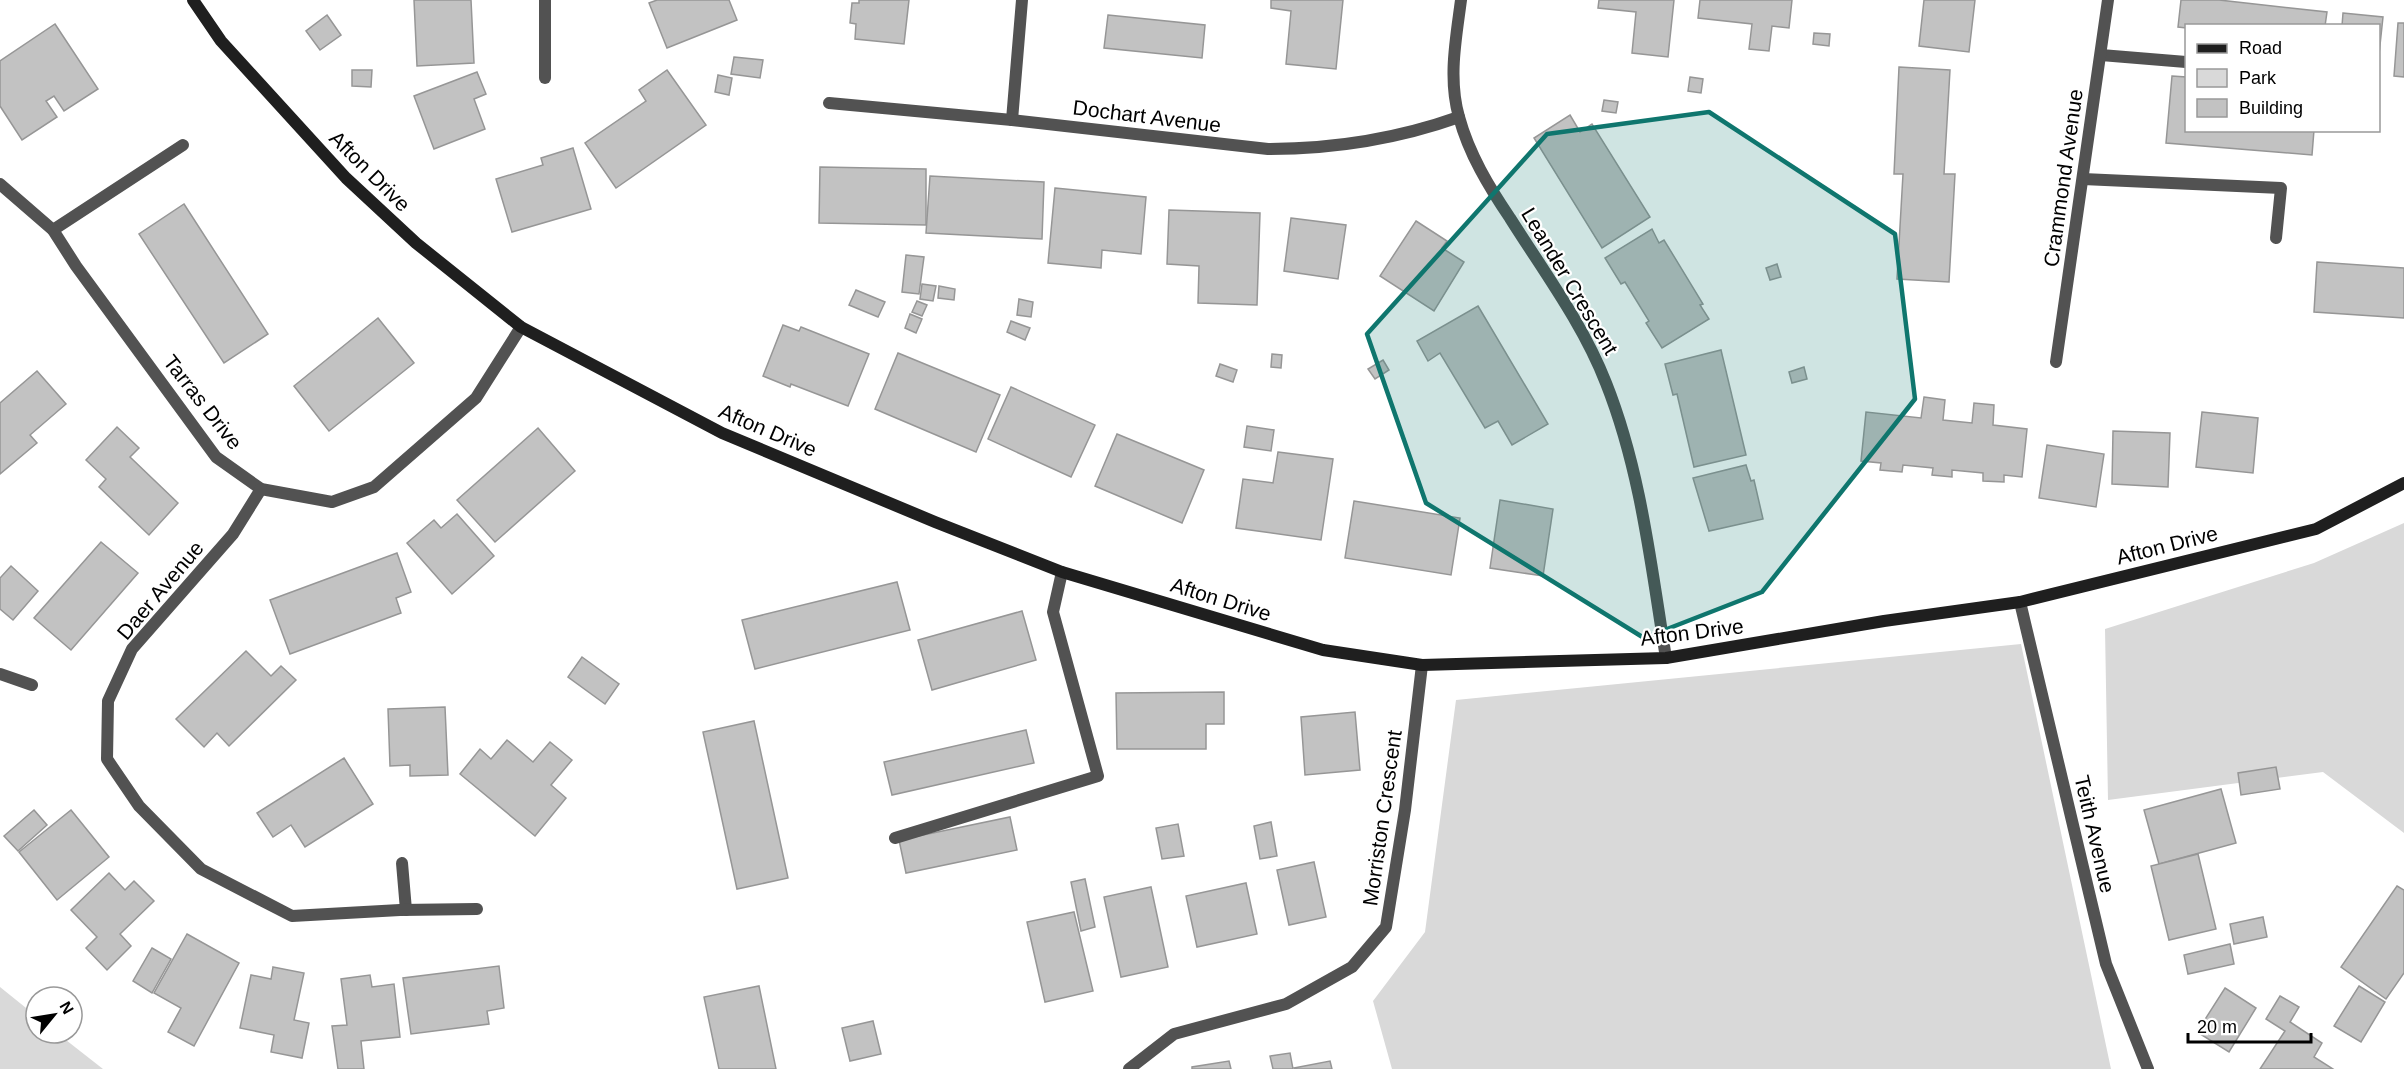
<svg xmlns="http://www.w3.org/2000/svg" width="2404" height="1069" font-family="Arial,sans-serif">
	<rect width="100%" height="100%" fill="#fff"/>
	<g fill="#d9d9d9">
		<path d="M2404 523V833L2323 772 2108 800 2105 629 2314 563Z"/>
		<path d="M2021 644 2111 1069H1392L1373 1001 1425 932 1456 700Z"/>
		<path d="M0 987 36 1016V1033H57L103 1069H0Z"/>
	</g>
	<g fill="#c2c2c2" stroke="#969696" stroke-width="1.5">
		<path d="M414 0H471L474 63 417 66Z"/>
		<path d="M657 0H729L737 20 667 48 649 3Z"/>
		<path d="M859 0H909L904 44 855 39 856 24 850 23 852 3H859Z"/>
		<path d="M1271 0H1343L1336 69 1286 64 1291 11 1271 8Z"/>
		<path d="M1599 0H1674L1668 57 1632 53 1636 12 1598 8Z"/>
		<path d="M1700 0H1792L1789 28 1772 26 1769 51 1749 49 1752 24 1698 18Z"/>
		<path d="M1924 0H1975L1969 52 1919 46Z"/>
		<path d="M2181 0H2219L2327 12 2325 26H2186V28L2178 27Z"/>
		<path d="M2343 13 2383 17 2378 64V26H2342Z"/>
		<path d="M327 15 341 35 320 50 306 31Z"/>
		<path d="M1108 15 1205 25 1202 58 1104 48Z"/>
		<path d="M2398 23H2404V77L2394 76Z"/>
		<path d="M55 24 98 89 64 111 54 96 46 101 57 117 22 140 0 106V61Z"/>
		<path d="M1814 33 1830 34 1829 46 1813 44Z"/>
		<path d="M734 57 763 60 760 78 731 74Z"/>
		<path d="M1899 67 1950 70 1944 174H1955L1949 282 1897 279 1903 174H1894Z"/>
		<path d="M352 70H372L371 87 352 86Z"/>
		<path d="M667 70 706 125 616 188 585 143 646 101 639 90Z"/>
		<path d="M477 72 486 94 474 99 485 129 434 149 414 96Z"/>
		<path d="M718 75 732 78 729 95 715 92Z"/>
		<path d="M2172 76 2186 77V130H2314L2312 155 2166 143Z"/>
		<path d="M1690 77 1703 79 1701 93 1688 91Z"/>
		<path d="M1604 100 1618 102 1616 113 1602 111Z"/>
		<path d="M1570 115 1580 132 1592 124 1650 217 1602 248 1534 138Z"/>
		<path d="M573 148 591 209 512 232 496 179 543 165 541 158Z"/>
		<path d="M820 167 926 169V225L819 223Z"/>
		<path d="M930 176 1044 182 1042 239 926 233Z"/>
		<path d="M1055 188 1146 197 1141 254 1102 250 1101 268 1048 263Z"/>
		<path d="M184 204 268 334 224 363 139 234Z"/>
		<path d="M1169 210 1260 213 1257 305 1198 303 1199 266 1167 264Z"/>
		<path d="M1291 218 1346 225 1338 279 1284 271Z"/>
		<path d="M1416 221 1447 241 1442 248 1464 262 1434 311 1380 276Z"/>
		<path d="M1652 229 1659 243 1664 240 1703 304 1700 305 1709 319 1662 348 1646 323 1649 321 1625 282 1621 284 1605 258Z"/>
		<path d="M906 255 924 257 919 294 902 292Z"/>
		<path d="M2317 262 2404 268V318L2314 312Z"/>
		<path d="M1777 264 1781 277 1770 280 1766 268Z"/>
		<path d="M922 284 936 286 933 301 920 299Z"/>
		<path d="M939 286 955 289 954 300 938 298Z"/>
		<path d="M856 290 885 302 878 317 849 305Z"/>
		<path d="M1019 299 1033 302 1031 317 1017 315Z"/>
		<path d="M917 301 927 305 922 316 912 312Z"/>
		<path d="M1478 306 1548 424 1512 445 1498 421 1485 428 1440 353 1428 361 1417 341Z"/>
		<path d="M910 314 922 319 916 333 905 328Z"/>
		<path d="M378 318 414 363 329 431 294 386Z"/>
		<path d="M1011 321 1030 328 1025 340 1007 332Z"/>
		<path d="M783 325 799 331 801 327 869 354 848 406 791 384 790 387 763 376Z"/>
		<path d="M1721 350 1746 455 1694 467 1677 394 1673 395 1665 364Z"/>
		<path d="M898 353 1000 395 976 452 875 409Z"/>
		<path d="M1272 354 1282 355 1281 368 1271 367Z"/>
		<path d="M1383 360 1389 370 1375 379 1368 369Z"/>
		<path d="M1220 364 1237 370 1233 382 1216 376Z"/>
		<path d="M1804 367 1807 379 1792 383 1789 372Z"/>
		<path d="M37 371 66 404 30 435 37 443 0 474V403Z"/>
		<path d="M1011 387 1095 425 1071 477 988 439Z"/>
		<path d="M1924 397 1945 400 1943 420 1972 423 1974 403 1994 405 1993 425 2027 429 2022 477 2004 475V482L1983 481V473L1952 470V477L1932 475 1933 468 1903 465 1902 472 1880 470 1881 463 1861 461 1866 412 1921 418Z"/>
		<path d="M2202 412 2258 418 2253 473 2196 467Z"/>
		<path d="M1247 426 1274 430 1271 451 1244 447Z"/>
		<path d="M117 427 139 448 130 457 178 503 149 535 99 487 106 479 86 460Z"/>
		<path d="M538 428 575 471 495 542 457 500Z"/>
		<path d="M2113 431 2170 433 2168 487 2112 484Z"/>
		<path d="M1117 434 1204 470 1182 523 1095 486Z"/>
		<path d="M2047 445 2104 454 2096 507 2039 498Z"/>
		<path d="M1278 452 1333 459 1321 540 1236 528 1243 479 1273 483Z"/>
		<path d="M1746 465 1751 481 1754 480 1763 519 1709 531 1693 478Z"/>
		<path d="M1500 500 1553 509 1543 576 1490 568Z"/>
		<path d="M1354 501 1460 518 1451 575 1345 558Z"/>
		<path d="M457 514 494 556 452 594 407 543 434 520 441 528Z"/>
		<path d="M101 542 138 573 71 650 34 618Z"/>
		<path d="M397 553 411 592 396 598 401 613 290 654 270 600Z"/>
		<path d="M11 566 38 591 13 620 0 609V578Z"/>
		<path d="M897 582 910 630 755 669 742 620Z"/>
		<path d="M1022 611 1036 660 932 690 918 640Z"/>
		<path d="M246 651 271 676 281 666 296 680 229 746 217 733 204 747 176 719Z"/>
		<path d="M582 657 619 684 605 704 568 677Z"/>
		<path d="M1224 692V724H1206V749H1117L1116 693Z"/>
		<path d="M445 707 448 775 410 776V765L390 766 388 709Z"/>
		<path d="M1355 712 1360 770 1305 775 1301 717Z"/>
		<path d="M754 721 788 878 737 889 703 732Z"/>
		<path d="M1026 730 1034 763 892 795 884 762Z"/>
		<path d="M507 740 533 762 550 742 572 760 551 785 566 798 535 836 460 774 480 749 491 759Z"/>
		<path d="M344 758 373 804 305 847 291 825 273 837 257 813Z"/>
		<path d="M2276 767 2280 789 2241 795 2238 773Z"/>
		<path d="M2221 789 2236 843 2159 864 2144 810Z"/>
		<path d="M34 810 47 825 18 851 4 836Z"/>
		<path d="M71 810 109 857 57 900 19 852Z"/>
		<path d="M1010 817 1017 850 906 873 899 840Z"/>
		<path d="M1271 822 1277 856 1260 859 1254 826Z"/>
		<path d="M1178 824 1184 856 1162 859 1156 828Z"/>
		<path d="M2198 854 2216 929 2169 940 2151 866Z"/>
		<path d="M1314 862 1326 917 1289 925 1277 870Z"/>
		<path d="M109 873 125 890 134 881 154 901 120 934 131 946 107 970 86 948 97 937 71 910Z"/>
		<path d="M1085 879 1095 927 1081 931 1071 882Z"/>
		<path d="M1246 883 1257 934 1197 947 1186 896Z"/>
		<path d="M2397 886 2404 890V973L2386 999 2341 967Z"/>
		<path d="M1151 887 1168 967 1121 977 1104 897Z"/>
		<path d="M1074 912 1093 991 1045 1002 1027 922Z"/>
		<path d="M2263 917 2267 937 2234 944 2230 924Z"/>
		<path d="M187 934 239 963 194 1046 168 1032 181 1008 154 993Z"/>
		<path d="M2230 944 2234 964 2188 974 2184 955Z"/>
		<path d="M152 948 171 959 152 993 133 981Z"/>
		<path d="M499 966 504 1008 487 1011 489 1024 411 1034 403 978Z"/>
		<path d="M273 967 304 973 294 1020 309 1023 302 1058 271 1052 274 1035 240 1028 251 975 271 979Z"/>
		<path d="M370 975 372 987 394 984 400 1037 361 1041 364 1069H338L332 1026 347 1025 341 979Z"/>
		<path d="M759 986 776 1069H719L704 997Z"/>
		<path d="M2359 986 2385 1002 2361 1042 2334 1026Z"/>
		<path d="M2225 988 2256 1008 2229 1052 2197 1032Z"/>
		<path d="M2280 996 2299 1007 2290 1022 2322 1043 2314 1057 2333 1069H2260L2285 1031 2266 1019Z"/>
		<path d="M873 1021 881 1054 850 1061 842 1028Z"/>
		<path d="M1290 1053 1293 1069H1273L1270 1056Z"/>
		<path d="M1229 1061 1231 1069H1192V1067Z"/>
		<path d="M1330 1061 1332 1069H1295L1294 1068Z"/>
	</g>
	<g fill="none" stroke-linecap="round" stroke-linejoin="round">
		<g stroke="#525252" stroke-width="12">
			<path d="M2101 55 2186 62"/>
			<path d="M1012 120 1022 0"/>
			<path d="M2083 179 2281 188 2276 238"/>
			<path d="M53 230 183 145"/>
			<path d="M895 838 1098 776 1053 612 1062 572"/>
			<path d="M402 863 406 910"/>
		</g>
		<g stroke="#525252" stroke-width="12">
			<path d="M545 0V78"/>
			<path d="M1461 0C1456 39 1448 78 1459 117 1469 154 1489 187 1510 218 1544 272 1583 324 1606 383 1641 471 1651 566 1666 658"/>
			<path d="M829 103 1012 120 1268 149C1333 149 1397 139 1459 117"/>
			<path d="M0 184 53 230 76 266 216 457 261 489 332 502 374 487 476 398 521 327"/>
			<path d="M2056 362 2108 0"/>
			<path d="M261 489 233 534 132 649 108 701 107 759 139 806 201 869 292 916 400 910 477 909"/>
			<path d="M2020 602 2106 964 2148 1069"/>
			<path d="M0 674 32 685"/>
			<path d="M1129 1069 1174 1034 1286 1004 1352 967 1386 927 1405 810 1422 665"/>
		</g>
		<path stroke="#1f1f1f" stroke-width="12" d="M193 0 221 41 346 178 416 243 521 327 722 433 935 522 1062 572 1323 650 1422 665 1666 658 1884 621 2020 602 2316 529 2404 483"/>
	</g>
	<path fill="#0f766e" fill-opacity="0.2" stroke="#0f766e" stroke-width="4.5" stroke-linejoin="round" d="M1709 112 1895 234 1915 399 1762 592 1644 638 1426 503 1367 334 1547 134Z"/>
	<g text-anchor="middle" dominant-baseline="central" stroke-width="4.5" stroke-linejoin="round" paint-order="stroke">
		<g font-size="21" fill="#000" stroke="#fff">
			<text transform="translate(1147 116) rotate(7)">Dochart Avenue</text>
			<text transform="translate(370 171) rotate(45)">Afton Drive</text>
			<text transform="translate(2063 178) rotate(-82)">Crammond Avenue</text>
			<text transform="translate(1570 281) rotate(59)">Leander Crescent</text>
			<text transform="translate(203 402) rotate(52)">Tarras Drive</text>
			<text transform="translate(768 430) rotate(23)">Afton Drive</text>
			<text transform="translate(2167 545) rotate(-14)">Afton Drive</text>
			<text transform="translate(160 590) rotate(-50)">Daer Avenue</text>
			<text transform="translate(1221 599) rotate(17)">Afton Drive</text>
			<text transform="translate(1692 632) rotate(-7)">Afton Drive</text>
			<text transform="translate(1382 818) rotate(-82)">Morriston Crescent</text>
			<text transform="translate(2095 834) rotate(77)">Teith Avenue</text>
		</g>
	</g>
	<rect x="2185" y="24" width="195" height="108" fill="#ffffff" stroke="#999999" stroke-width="1.5"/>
	<rect x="2197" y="44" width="30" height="9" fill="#1f1f1f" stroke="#999999" stroke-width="1.5"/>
	<text x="2239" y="54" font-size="18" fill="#000000">Road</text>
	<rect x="2197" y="69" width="30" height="18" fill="#d9d9d9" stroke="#999999" stroke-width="1.5"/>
	<text x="2239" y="84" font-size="18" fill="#000000">Park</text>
	<rect x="2197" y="99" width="30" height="18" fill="#c2c2c2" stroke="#999999" stroke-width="1.5"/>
	<text x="2239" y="114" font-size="18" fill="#000000">Building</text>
	<g transform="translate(54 1015) rotate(60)"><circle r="28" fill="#ffffff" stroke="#999999" stroke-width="1.5"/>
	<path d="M0-4.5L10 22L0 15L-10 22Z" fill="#000000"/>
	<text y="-9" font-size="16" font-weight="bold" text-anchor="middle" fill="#000000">N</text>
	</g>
	<path d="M2188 1033v9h123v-9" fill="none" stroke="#000000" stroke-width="3"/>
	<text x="2197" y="1033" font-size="18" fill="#000000" stroke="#ffffff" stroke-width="4.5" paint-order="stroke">20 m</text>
</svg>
